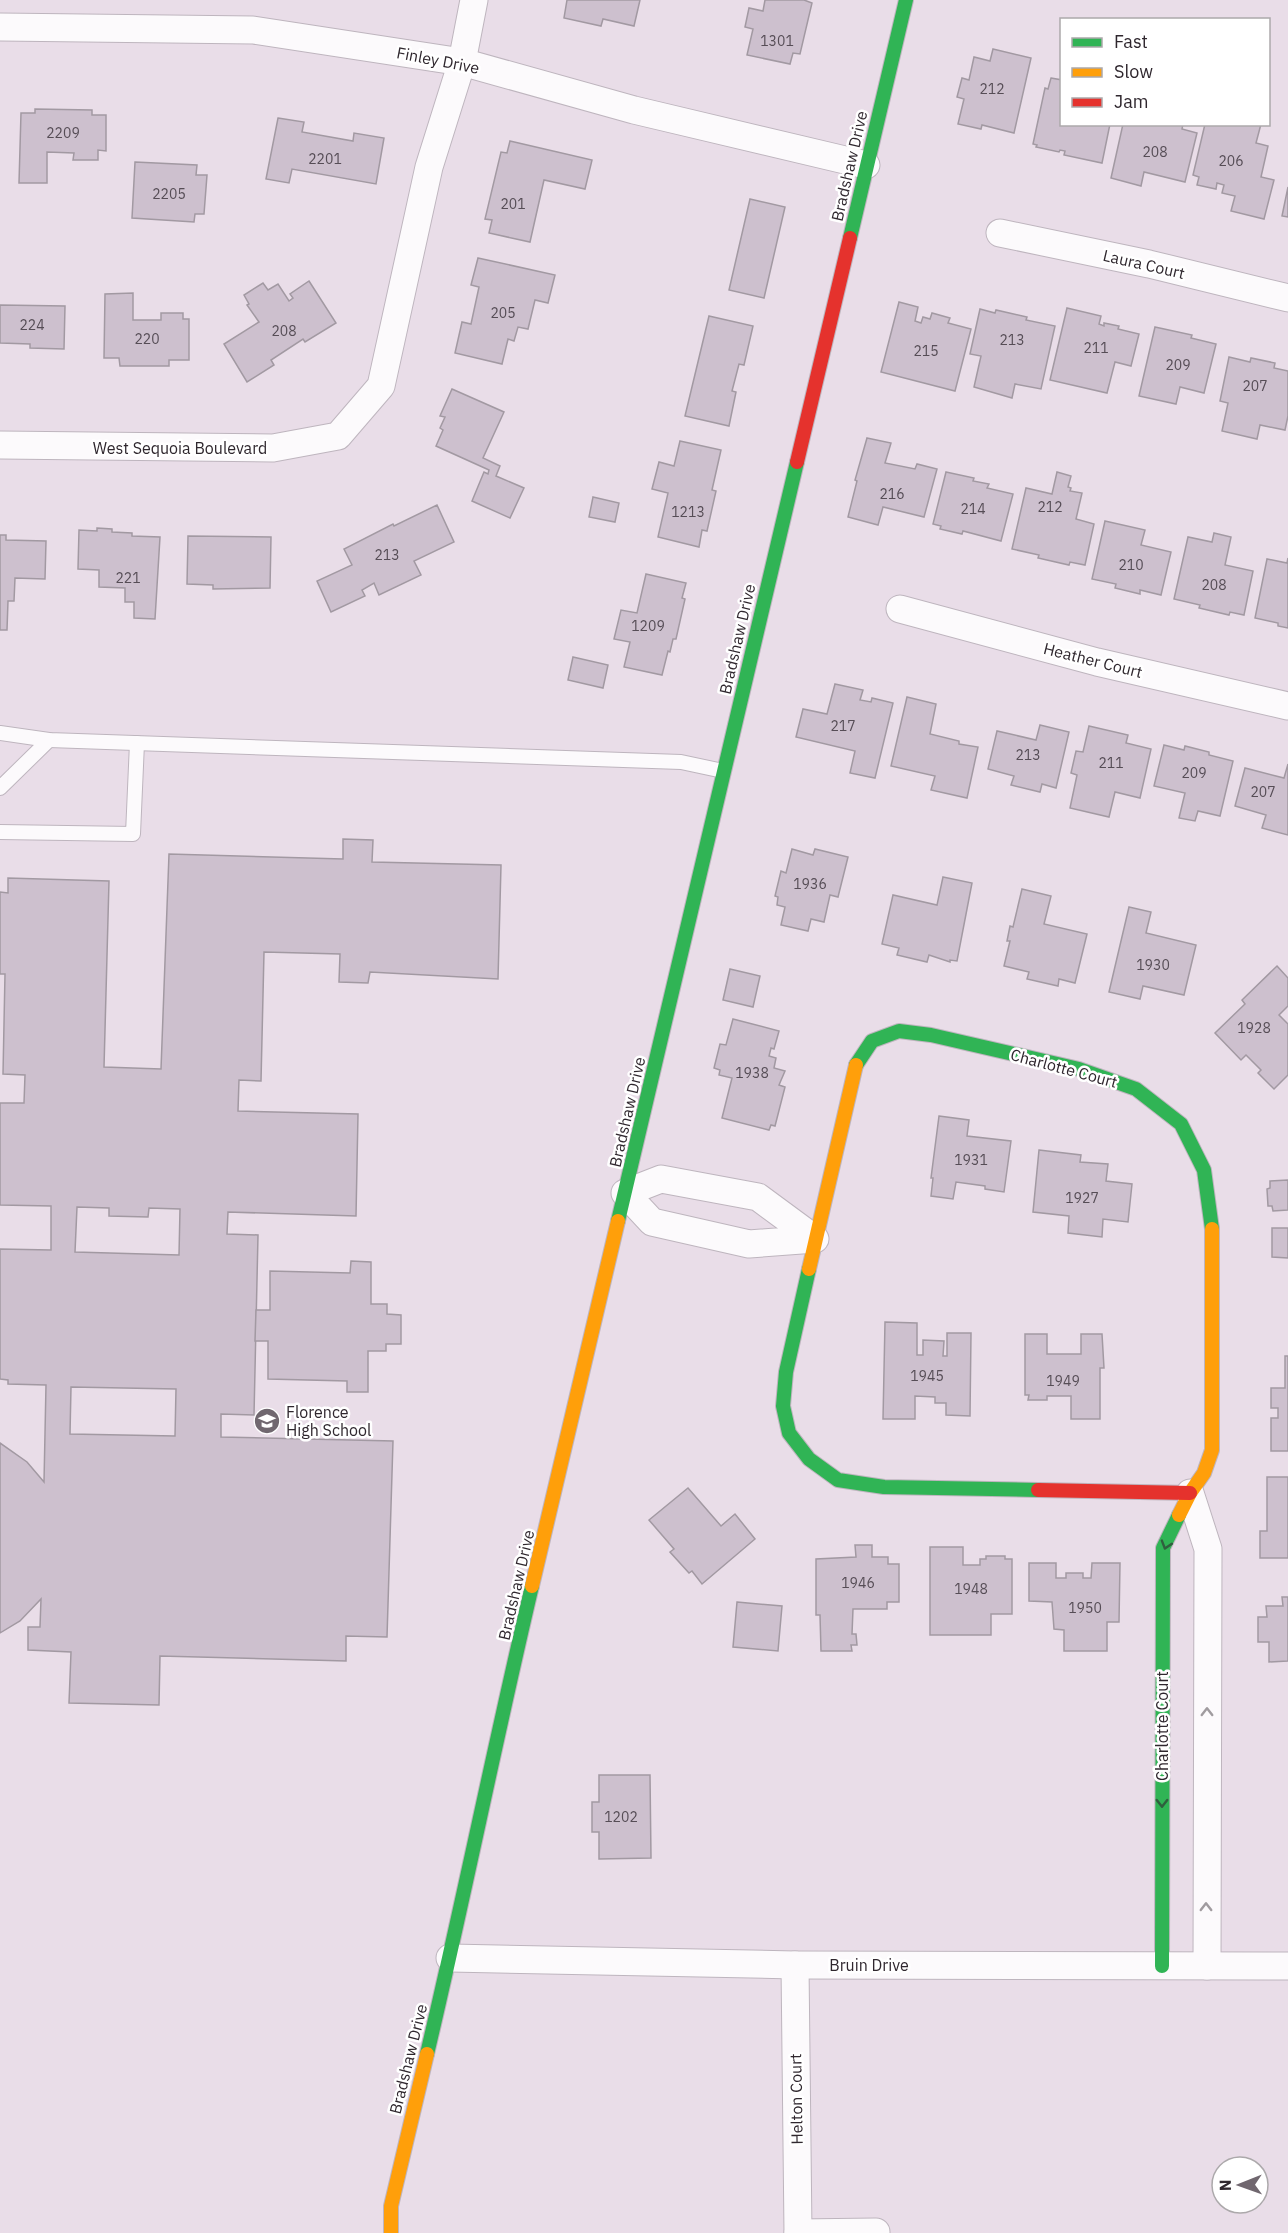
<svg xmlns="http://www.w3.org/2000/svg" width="1288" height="2233" font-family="'IBM Plex Sans',sans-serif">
	<rect width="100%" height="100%" fill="#e9dde8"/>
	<g fill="#cdc0ce" stroke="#a299a2" stroke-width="1.5" fill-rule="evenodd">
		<path d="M567 0H640L634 26 603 19 601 26 564 18Z"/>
		<path d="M765 0H804L812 3 800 54 793 53 790 64 747 55 753 29 745 27 749 8 763 11Z"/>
		<path d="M993 49 1031 58 1014 133 982 125 981 129 958 124 964 99 957 97 962 78 969 80 974 57 990 61Z"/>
		<path d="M1051 78 1062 80V124H1110L1102 163 1064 155 1065 151 1060 150 1059 152 1036 147 1037 145 1033 144 1045 88 1048 89Z"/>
		<path d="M35 109 92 110V115H106V151L98 150V160H73L74 153 47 152V183H19L21 113H35Z"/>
		<path d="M278 118 304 122 302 132 353 141 354 133 384 138 376 184 292 169 289 183 266 179Z"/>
		<path d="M1123 124H1183L1182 129 1197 133 1185 182 1144 172 1141 186 1111 178Z"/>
		<path d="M1205 124H1261L1256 143 1268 146 1261 177 1274 180 1264 219 1231 211 1235 196 1222 193 1224 185 1217 183 1216 189 1197 185 1199 177 1193 175Z"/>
		<path d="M510 141 592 160 585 189 544 180 530 242 489 233 492 220 485 219 501 152 507 153Z"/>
		<path d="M135 162 197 165 196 175H207L204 214H195L194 222 132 218Z"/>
		<path d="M1288 187V217L1282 216Z"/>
		<path d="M750 199 785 207 764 298 729 290Z"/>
		<path d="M478 258 555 275 548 303 535 300 528 329 518 327 514 341 508 339 502 364 455 353 462 322 471 324 479 287 471 285Z"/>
		<path d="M309 281 336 323 305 342 303 339 271 360 274 365 247 382 224 344 259 322 247 305 249 304 244 295 263 283 268 290 278 284 289 301 293 298 290 294Z"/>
		<path d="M133 293V320H161V313H183V319H189V360H169V366H120L119 358H104L105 294Z"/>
		<path d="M899 302 918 307 915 321 921 323 923 317 930 319 932 313 950 318 948 323 971 329 955 391 881 372Z"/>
		<path d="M0 305 65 306 64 349 30 348V344L0 343Z"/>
		<path d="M1067 308 1101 316 1099 324 1104 326V323L1119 326 1118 329 1139 334 1131 366 1115 362 1107 393 1050 380Z"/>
		<path d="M980 309 995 313 996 310 1027 317 1026 320 1055 326 1041 389 1015 384 1012 398 974 387 981 356 970 354Z"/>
		<path d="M709 316 753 326 744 365 739 364 732 391 736 392 729 426 685 416Z"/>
		<path d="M1155 327 1192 335 1191 338 1216 344 1204 393 1180 387 1176 404 1139 396Z"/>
		<path d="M1229 357 1250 362 1251 358 1275 363 1274 368 1288 371V416L1285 430 1260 425 1257 439 1222 431 1228 403 1220 401Z"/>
		<path d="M452 389 504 412 483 458 500 466 496 476 524 488 510 518 472 501 484 472 488 474 489 470 436 446 443 430 440 428 445 417 440 416Z"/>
		<path d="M867 438 891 443 885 463 915 469 917 464 937 469 924 517 883 507 878 525 848 517 857 481 855 480Z"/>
		<path d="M680 441 721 450 712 490 716 491 707 531 702 530 699 547 658 537 668 493 652 489 659 462 674 466Z"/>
		<path d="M946 472 974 478 973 481 989 484 987 488 1013 494 1001 541 963 531 962 534 940 529 941 526 933 524Z"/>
		<path d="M1057 472 1071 476 1068 487 1071 488 1070 491 1082 493 1076 519 1094 524 1085 565 1070 562 1069 565 1038 558 1039 555 1012 549 1026 488 1052 494Z"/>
		<path d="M593 497 619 503 615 522 589 517Z"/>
		<path d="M437 505 454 542 414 561 421 575 379 595 374 583 362 590 365 596 331 612 317 581 352 565 344 549 393 524 394 526Z"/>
		<path d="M1105 521 1145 530 1141 545 1171 552 1161 595 1140 590V594L1115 588 1116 584 1092 579Z"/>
		<path d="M97 528 112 529V532L132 533V536L160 537 155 619 134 618V602H125V588L99 587V570L78 569 79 530 97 531Z"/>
		<path d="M1214 533 1231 537 1225 565 1253 571 1244 615 1230 612 1229 615 1199 608 1200 605 1174 599 1188 537 1212 542Z"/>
		<path d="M0 535H6V540L46 541 45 579 15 578 14 601H8L7 630H0Z"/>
		<path d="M188 536 271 537 270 588 213 589V585L187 584Z"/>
		<path d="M1288 558V628L1278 626V623L1255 618 1267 559 1287 563Z"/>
		<path d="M646 574 686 583 682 598 685 599 676 639H673L670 652 668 651 662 675 624 667 630 642 614 639 621 610 637 613Z"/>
		<path d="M573 657 608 665 603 688 568 680Z"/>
		<path d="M835 684 863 690 860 700 871 702 872 698 893 703 875 778 850 773 855 751 796 737 803 709 827 714Z"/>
		<path d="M907 697 936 704 930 734 959 741V744L978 747 967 798 931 790 935 776 891 766Z"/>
		<path d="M1040 725 1069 732 1056 788 1042 784 1040 792 1011 785 1014 776 988 769 997 731 1036 740Z"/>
		<path d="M1089 726 1128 735 1126 743 1151 749 1140 798 1115 792 1109 817 1070 808 1077 775 1071 773 1076 751 1083 752Z"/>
		<path d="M1164 745 1184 750 1185 746 1209 752V755L1233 761 1220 816 1198 811 1195 821 1179 818 1185 793 1154 786Z"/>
		<path d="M1288 764V835L1262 828 1266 815 1235 806 1245 768 1284 778Z"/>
		<path d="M343 839 373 840 372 862 501 865 498 979 370 972 368 983 339 982 340 954 264 952 261 1081 239 1080 238 1111 358 1114 356 1216 228 1212 227 1234 258 1235 254 1415 221 1414V1437L393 1441 387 1637 346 1636V1661L160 1656 159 1705 69 1703 71 1652 28 1650V1627H40L41 1599 20 1621 0 1633V1443L27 1462 44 1482 46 1385 8 1384V1380L0 1379V1249L51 1250V1206L0 1205V1103H24L25 1075 3 1074 5 974H0V892L8 893V878L109 881 104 1067 161 1069 169 854 343 859ZM77 1207 109 1208V1216L148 1217 149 1208 180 1209 179 1255 75 1252ZM71 1387 176 1389 175 1436 70 1434Z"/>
		<path d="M792 849 813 855 815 849 848 857 838 897 830 895 824 922 811 919 808 931 781 925 785 907 777 905 778 897 775 896 781 871 786 873Z"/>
		<path d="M943 877 972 883 957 961 950 960V962L929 955 927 962 897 955 899 948 882 944 893 895 937 905Z"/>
		<path d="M1022 889 1051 896 1044 924 1087 934 1075 983 1059 979 1058 986 1027 979 1029 972 1004 966 1010 941H1007L1010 926 1013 927Z"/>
		<path d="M1129 907 1151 912 1146 933 1196 945 1184 995 1143 986 1140 999 1109 992Z"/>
		<path d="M1277 966 1288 978V1006L1279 1015 1288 1024V1075L1274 1089 1258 1073 1261 1070 1246 1055 1241 1060 1215 1033 1245 1004 1242 1000Z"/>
		<path d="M730 969 760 976 753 1007 723 1000Z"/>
		<path d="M733 1019 779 1031 774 1049 771 1048 769 1056 776 1058 774 1068 785 1071 779 1085 785 1087 775 1126 771 1125 769 1130 722 1118 732 1078 719 1075 720 1070 714 1068 720 1044 726 1045Z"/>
		<path d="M939 1116 969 1120 967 1136 1011 1141 1004 1192 985 1189V1186L956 1182 953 1199 931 1196 933 1178H931Z"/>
		<path d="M1039 1150 1081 1155 1080 1162 1108 1164 1106 1181 1132 1184 1128 1222 1103 1219 1102 1237 1068 1233 1069 1216 1033 1212Z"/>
		<path d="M1288 1180V1210L1273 1211 1272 1206H1268L1267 1189 1270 1188V1181Z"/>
		<path d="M1272 1228H1288V1258L1272 1257Z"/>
		<path d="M351 1261 371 1262V1304H387V1314L401 1315V1344H386V1351H368V1392H347V1381L268 1379V1341H255L256 1310H270V1271L350 1273Z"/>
		<path d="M885 1322 917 1323V1355H923V1340L944 1341 943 1356H947V1333H971L970 1416 946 1415V1403H935V1397L915 1396V1419H883Z"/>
		<path d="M1025 1334H1047V1354H1081V1334H1102L1104 1368H1100V1419H1071V1396H1047V1400H1028L1029 1395H1025Z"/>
		<path d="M1285 1356H1288V1451H1271V1418H1278V1408H1271V1388H1285Z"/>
		<path d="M1267 1477H1288V1558H1260V1531H1267Z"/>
		<path d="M688 1488 721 1526 735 1514 755 1539 702 1584 692 1571 689 1573 670 1552 674 1549 649 1520Z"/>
		<path d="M855 1545H872V1557H888V1564H899V1602H887V1609H853L852 1634H856L857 1645H851L852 1651H821L820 1615H816V1559L856 1557Z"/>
		<path d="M930 1547H963V1565H980V1559H986V1556H1005V1559H1012V1614H991V1635H930Z"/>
		<path d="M1029 1563H1056V1578H1066V1573H1083V1578H1091L1092 1563H1120L1119 1622H1107V1651H1064V1630L1054 1629 1052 1602 1029 1601Z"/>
		<path d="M1282 1597H1288V1661L1269 1662V1642H1258V1617H1267L1266 1606H1283Z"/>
		<path d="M737 1602 782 1606 778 1651 733 1647Z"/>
		<path d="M599 1775H650L651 1858 599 1859V1832H592V1802H599Z"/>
	</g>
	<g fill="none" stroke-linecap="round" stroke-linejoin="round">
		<g stroke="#beb5be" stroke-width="16">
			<g id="lane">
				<path d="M0 733 49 740 681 762 723 771"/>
				<path d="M0 788 49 740"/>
				<path d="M0 832 133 834 137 743"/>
			</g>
		</g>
		<g stroke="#beb5be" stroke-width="29">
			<g id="street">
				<path d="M0 27 253 30 462 62 634 110 866 165"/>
				<path d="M1000 233 1149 264 1288 298"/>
				<path d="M0 445 273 448 338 436 381 386 429 167 462 62 474 0"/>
				<path d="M900 609 1097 662 1288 706"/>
				<path d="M661 1179 758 1197 815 1239 749 1244 652 1222 625 1193Z"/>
				<path d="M1190 1493 1208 1549 1207 1966"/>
				<path d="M450 1958 795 1965 1288 1966"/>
				<path d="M795 1965 798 2233"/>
				<path d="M798 2233 876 2232"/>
			</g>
		</g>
		<g stroke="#beb5be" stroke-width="16">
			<g id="fast">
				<path d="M850 238 906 0"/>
				<path d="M856 1065 872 1041 899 1031 931 1035 1079 1069 1136 1089 1181 1124 1204 1170 1212 1229"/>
				<path d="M618 1221 797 462"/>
				<path d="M809 1269 786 1372 783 1406 789 1433 809 1459 838 1480 884 1487 1038 1490"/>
				<path d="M1162 1966 1163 1548 1179 1515"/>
				<path d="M427 2054C464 1898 495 1742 532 1586"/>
			</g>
		</g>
		<g stroke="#beb5be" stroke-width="16">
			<g id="slow">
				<path d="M809 1269 856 1065"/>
				<path d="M1179 1515 1190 1493 1204 1473 1212 1450V1229"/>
				<path d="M532 1586 618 1221"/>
				<path d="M391 2233V2206L427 2054"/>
			</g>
		</g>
		<g stroke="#beb5be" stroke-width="16">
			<g id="jam">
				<path d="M797 462 850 238"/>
				<path d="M1038 1490 1190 1493"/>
			</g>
		</g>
		<use href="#lane" stroke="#fcfafc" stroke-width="14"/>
		<use href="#street" stroke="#fcfafc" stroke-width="27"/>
		<use href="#fast" stroke="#30b455" stroke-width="14"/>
		<use href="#slow" stroke="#ff9f0a" stroke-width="14"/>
		<use href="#jam" stroke="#e5322d" stroke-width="14"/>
	</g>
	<defs><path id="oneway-chevron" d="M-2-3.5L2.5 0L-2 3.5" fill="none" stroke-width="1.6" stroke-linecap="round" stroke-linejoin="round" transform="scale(1.5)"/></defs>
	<g stroke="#2f5f3e">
		<use href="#oneway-chevron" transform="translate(1166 1545) rotate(107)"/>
		<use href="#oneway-chevron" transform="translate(1162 1803) rotate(90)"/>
	</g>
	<g stroke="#a09b9f">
		<use href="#oneway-chevron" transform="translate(1207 1712) rotate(-90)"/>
		<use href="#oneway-chevron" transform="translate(1206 1907) rotate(-90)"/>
	</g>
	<defs>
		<g id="school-disc" transform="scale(1.35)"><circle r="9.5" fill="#70676f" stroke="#fff"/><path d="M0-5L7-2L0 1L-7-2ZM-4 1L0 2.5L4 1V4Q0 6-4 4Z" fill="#fff"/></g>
	</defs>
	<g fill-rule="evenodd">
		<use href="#school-disc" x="267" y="1421"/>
	</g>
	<g text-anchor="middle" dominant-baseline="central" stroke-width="5" stroke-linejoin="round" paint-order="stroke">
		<g font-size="14" fill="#564d56">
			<text x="777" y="41">1301</text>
			<text x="992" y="89">212</text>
			<text x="63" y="133">2209</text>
			<text x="1155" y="152">208</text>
			<text x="325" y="159">2201</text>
			<text x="1231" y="161">206</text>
			<text x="169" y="194">2205</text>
			<text x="513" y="204">201</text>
			<text x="503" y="313">205</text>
			<text x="32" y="325">224</text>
			<text x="284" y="331">208</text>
			<text x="147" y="339">220</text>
			<text x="1012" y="340">213</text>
			<text x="1096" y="348">211</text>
			<text x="926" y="351">215</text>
			<text x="1178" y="365">209</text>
			<text x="1255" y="386">207</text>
			<text x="892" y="494">216</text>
			<text x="1050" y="507">212</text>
			<text x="973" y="509">214</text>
			<text x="688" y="512">1213</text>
			<text x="387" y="555">213</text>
			<text x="1131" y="565">210</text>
			<text x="128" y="578">221</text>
			<text x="1214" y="585">208</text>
			<text x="648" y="626">1209</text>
			<text x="843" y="726">217</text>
			<text x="1028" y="755">213</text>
			<text x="1111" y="763">211</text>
			<text x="1194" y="773">209</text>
			<text x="1263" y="792">207</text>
			<text x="810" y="884">1936</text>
			<text x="1153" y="965">1930</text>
			<text x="1254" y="1028">1928</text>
			<text x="752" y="1073">1938</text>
			<text x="971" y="1160">1931</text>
			<text x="1082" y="1198">1927</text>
			<text x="927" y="1376">1945</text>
			<text x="1063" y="1381">1949</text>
			<text x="858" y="1583">1946</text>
			<text x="971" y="1589">1948</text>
			<text x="1085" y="1608">1950</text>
			<text x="621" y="1817">1202</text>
		</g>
		<g font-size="16" fill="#2f272e" stroke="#fff">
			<text transform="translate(438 60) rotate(11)">Finley Drive</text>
			<text transform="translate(849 166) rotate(-77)">Bradshaw Drive</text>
			<text transform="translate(1144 264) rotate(13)">Laura Court</text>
			<text x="180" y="448">West Sequoia Boulevard</text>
			<text transform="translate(737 639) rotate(-77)">Bradshaw Drive</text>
			<text transform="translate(1093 660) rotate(14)">Heather Court</text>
			<text transform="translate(1064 1068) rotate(15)">Charlotte Court</text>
			<text transform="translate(627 1112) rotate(-77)">Bradshaw Drive</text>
			<text transform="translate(516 1585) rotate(-77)">Bradshaw Drive</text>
			<text transform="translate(1162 1726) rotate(-90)">Charlotte Court</text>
			<text x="869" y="1965">Bruin Drive</text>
			<text transform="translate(408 2059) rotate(-76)">Bradshaw Drive</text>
			<text transform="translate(796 2099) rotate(-91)">Helton Court</text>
		</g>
		<g font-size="16" fill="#2f272e" stroke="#fff" text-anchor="start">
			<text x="286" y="1412">Florence<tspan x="286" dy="18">High School</tspan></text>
		</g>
	</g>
	<rect x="1060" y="18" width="210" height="108" fill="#ffffff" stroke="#aca9ab" stroke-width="1.5"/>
	<rect x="1072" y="38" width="30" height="9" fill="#30b455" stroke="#aca9ab" stroke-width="1.5"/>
	<text x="1114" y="48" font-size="18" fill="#2f272e">Fast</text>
	<rect x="1072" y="68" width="30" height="9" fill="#ff9f0a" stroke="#aca9ab" stroke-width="1.5"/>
	<text x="1114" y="78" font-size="18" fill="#2f272e">Slow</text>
	<rect x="1072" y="98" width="30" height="9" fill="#e5322d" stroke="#aca9ab" stroke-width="1.5"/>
	<text x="1114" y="108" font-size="18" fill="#2f272e">Jam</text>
	<g transform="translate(1240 2185) rotate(269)"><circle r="28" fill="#ffffff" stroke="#aca9ab" stroke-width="1.5"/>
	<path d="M0-4.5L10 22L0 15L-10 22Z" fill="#70676f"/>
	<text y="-9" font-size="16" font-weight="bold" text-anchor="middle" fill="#2f272e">N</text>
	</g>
</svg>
